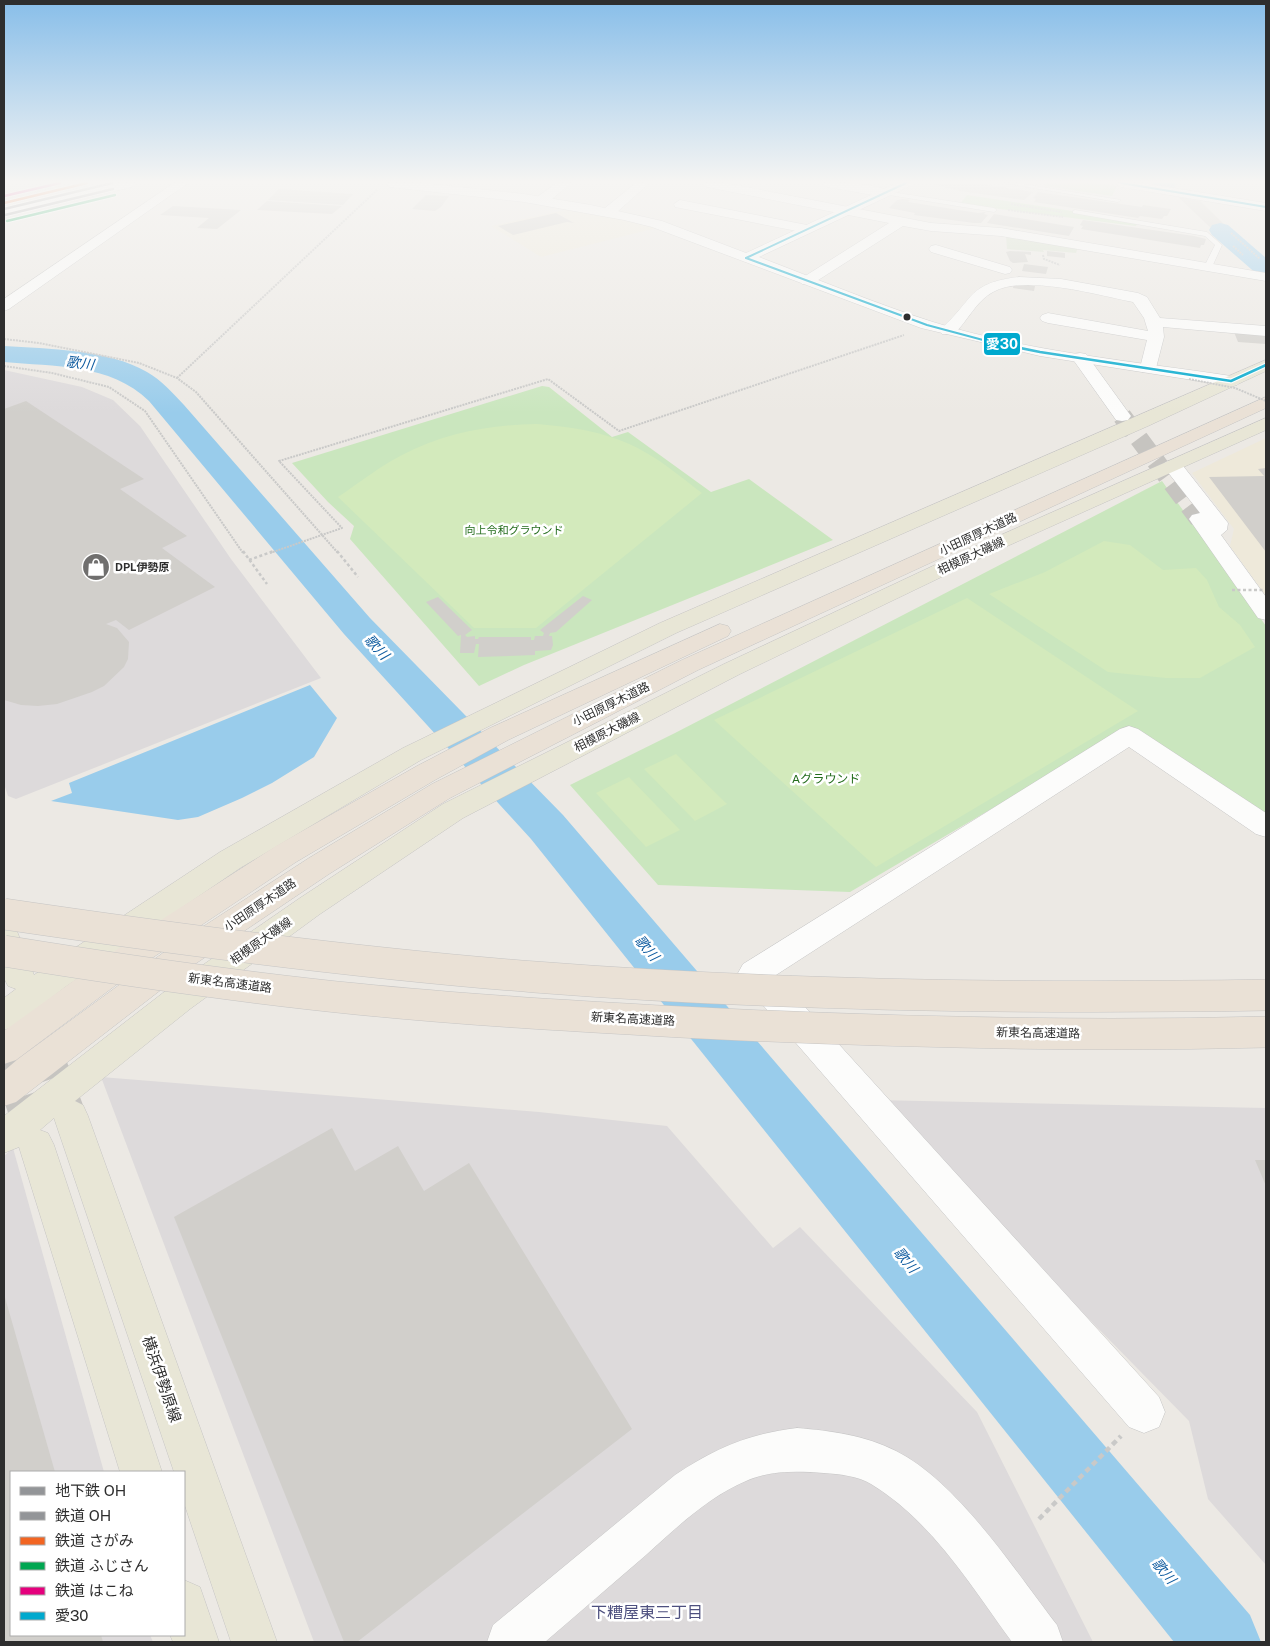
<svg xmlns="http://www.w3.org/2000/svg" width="1270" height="1646" font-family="'Public Sans','Noto Sans JP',sans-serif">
	<rect width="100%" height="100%" fill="#ece9e4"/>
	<g fill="#dddadb">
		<path d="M4 370 82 387 113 400 140 426 231 559 321 678 16 799 8 796 4 784Z"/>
		<path d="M101 1077 539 1112 667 1126 773 1248 800 1227 977 1412 1093 1642H314Z"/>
		<path d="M874 1100 1266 1108V1565L1208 1499 1189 1421Z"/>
		<path d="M13 1148 104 1472H11V1635H150L153 1642H4V1156Z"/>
	</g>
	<g fill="#eee9da">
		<path d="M570 209 606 214 656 228 541 257 491 226Z"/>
		<path d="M1266 438V596L1230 546 1234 529 1192 473Z"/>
	</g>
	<g fill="#cae6be">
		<path d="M1047 183H1095L1117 186 1112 196 1045 186Z"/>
		<path d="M967 195 1138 221 1136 226 960 204Z"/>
		<path d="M542 386 549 387 612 437 628 432 711 492 749 479 833 540 524 665 479 686 350 539 354 526 328 502 292 463Z"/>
		<path d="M1162 481 1266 626V823L1129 728 850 892 658 885 570 785 675 733Z"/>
	</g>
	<path fill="#d6e0cc" d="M1006 235 1078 246 1076 253 1043 250 1044 252 1007 249Z"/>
	<g fill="#d3eabc">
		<path d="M1062 183H1079L1105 187 1101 192 1060 186Z"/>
		<path d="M536 424C572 427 610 432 643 451 664 462 683 479 702 493L536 628H474L338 497C359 483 380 466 402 455 444 433 489 425 536 424Z"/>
		<path d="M1104 541 1130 545 1163 570 1196 568 1207 580 1219 607 1240 625 1255 647 1200 678H1166L1108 672 989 594 1045 572Z"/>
		<path d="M967 598 1138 711 876 867 714 720Z"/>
		<path d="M676 754 727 804 695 821 644 769Z"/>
		<path d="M629 777 680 830 646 847 596 793Z"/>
	</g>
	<path fill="#dad7d2" d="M1178 197 1200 201 1230 230H1213Z"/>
	<path fill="#99cceb" d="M310 685 337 718 314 757 272 783 242 798 198 817 178 820 51 801 72 793 69 783Z"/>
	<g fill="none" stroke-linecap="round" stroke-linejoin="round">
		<g fill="#99cceb" fill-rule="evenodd">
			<path d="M1152 183H1175L1176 185 1173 189C1165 191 1157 191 1152 183Z"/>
			<path d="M1220 223 1228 225 1266 258V277L1258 275 1212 235 1209 230 1212 225Z"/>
			<path d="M4 346C48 349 108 349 147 372 161 380 173 393 184 405L370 618 563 815 1250 1615 1261 1642H1174L531 839 344 634 149 401C110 363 54 367 4 362Z"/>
		</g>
	</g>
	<g fill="#d1cfcb">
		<path d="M938 183H976L1033 192 1024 200 960 191 936 185Z"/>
		<path d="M279 189 353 194 343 205 268 200Z"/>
		<path d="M1038 192 1142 207 1143 205 1171 209 1167 216H1164L1162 219 1140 216 1138 218 1034 202 1036 199 1033 198Z"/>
		<path d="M426 195 449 196 441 207 435 211 412 209Z"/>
		<path d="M903 199 910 200 908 202 978 213 986 212 984 214 988 215 981 223H974L914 215 915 213 889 208 897 200Z"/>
		<path d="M267 201 342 206 332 214 257 210Z"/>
		<path d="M173 206 241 210 217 229 197 228 209 218 160 215Z"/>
		<path d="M556 213 574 223 567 222 513 235 498 226Z"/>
		<path d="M994 214 1074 227 1069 236 987 223Z"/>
		<path d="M1083 220 1194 236 1206 239 1204 245H1201L1200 248 1081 229 1083 226 1080 225Z"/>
		<path d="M1010 251 1031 252V255L1025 254 1028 262 1013 263 1010 261 1006 252Z"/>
		<path d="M1047 251 1065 253V258L1047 256Z"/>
		<path d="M1024 264 1048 267 1046 274 1022 271Z"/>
		<path d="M1014 283 1035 286 1034 291 1013 288Z"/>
		<path d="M1234 332 1266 334V344L1238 342Z"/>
		<path d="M26 401 144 479 120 489 187 536 162 548 215 587 129 630 116 620 106 624 117 628 129 642 128 659 124 667 104 686 92 692 57 704 38 706 21 705 4 700V409Z"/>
		<path d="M1266 468V552L1209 477 1264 476 1258 469Z"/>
		<path d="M583 596 592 600 556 632 550 633 549 636H552L553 645 551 650 535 651V655L478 657 479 644H476L474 653H460L461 635 458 636 426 602 438 597 472 630 465 635 467 637 475 636V639H478L479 637H531V640H534L535 636H543L544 633 540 630Z"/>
		<path d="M332 1128 355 1171 398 1146 424 1191 469 1163 632 1429 357 1642H344L174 1217Z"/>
		<path d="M1255 1160H1266V1186Z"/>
		<path d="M4 1294 55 1472H11V1635H101L103 1642H4Z"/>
	</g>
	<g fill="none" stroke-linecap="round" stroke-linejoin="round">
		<path stroke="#c6c4c0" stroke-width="19" stroke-dasharray="19 9" stroke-linecap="butt" d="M1122 416 1199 519"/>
		<g stroke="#c6c4c0" stroke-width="31" stroke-dasharray="31 16" stroke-linecap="butt">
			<path d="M29 1004 69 1112"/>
			<path d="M4 1053 33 1138"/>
		</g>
		<g stroke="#c5c5c5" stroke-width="1">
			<g id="lane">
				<path d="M1004 183H1017L1121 200 1118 202Z"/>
				<path d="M885 191 994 208 997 210 994 212 883 194 882 193Z"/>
				<path d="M1075 210 1207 232 1222 245 1212 267 1208 269 1204 267 1215 245 1205 236 1073 213V211Z"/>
			</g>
		</g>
		<g stroke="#c5c5c5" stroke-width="1">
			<g id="street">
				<path d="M117 183H138L132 187 4 216V208Z"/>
				<path d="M174 183H188L9 309 4 311V299Z"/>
				<path d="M557 183H571L546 204H536L535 201 536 198Z"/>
				<path d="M636 183H644L646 186 615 214H605L603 211 605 208Z"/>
				<path d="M701 183H725L931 223 1001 228 1266 273V281L1001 236 931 231 903 226 812 284H802L800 281 802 278 889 223 707 187Z"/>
				<path d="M822 183C836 182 881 183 890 193L884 197 828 187Z"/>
				<path d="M680 200 807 225 814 229 807 233 675 207 674 204Z"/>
				<path d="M936 245 1010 267 1012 270 1010 273 1005 274 931 252 929 249 931 246Z"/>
				<path d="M1019 277 1061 279 1138 293 1147 297 1160 318 1266 326V336L1163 327 1164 337 1156 368 1154 372H1142L1140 368 1147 340 1048 323 1042 321 1040 318 1042 315 1048 313 1148 331 1144 318 1133 302C1098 295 1024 274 993 292 976 301 967 322 954 334H942L940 331 942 328C975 298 968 283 1019 277Z"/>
				<path d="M1080 353 1086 354 1128 412 1131 416 1128 420 1122 421 1116 420 1072 358 1074 354Z"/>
				<path d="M1173 460 1180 462 1228 523 1227 530 1221 535 1266 597V620L1258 618 1189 519 1192 515 1200 513 1163 466 1166 462Z"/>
				<path d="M1129 726 1138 729 1266 813V837L1256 834 1129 747 776 975 1159 1397 1165 1412 1159 1427 1144 1433 1129 1427 743 982 738 973 743 964 1120 729Z"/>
			</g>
		</g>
		<g stroke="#c5c5c5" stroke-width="1">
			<g id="secondary">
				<path d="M384 183H422L524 194 591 205 662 221 746 253 897 183H912L910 186 759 257C817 279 874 303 933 322 1029 352 1132 361 1231 376L1237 377 1240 381 1237 385 1231 386 1040 356 921 328 652 227 624 220 524 202 390 187Z"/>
				<path d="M1115 183H1142L1266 203V211L1121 187Z"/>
				<path d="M797 1428C832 1431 864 1435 896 1451 958 1482 1015 1571 1057 1625L1063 1642H1012C971 1586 932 1521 871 1484 858 1476 839 1474 824 1473 797 1471 771 1470 746 1481 708 1497 676 1528 646 1555 612 1584 579 1613 545 1642H487L493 1625 675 1475C716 1448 748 1434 797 1428Z"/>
			</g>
		</g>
		<g stroke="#c6c5c4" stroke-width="1">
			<g id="primary">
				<path d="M1266 360V371L1148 426 676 633 421 760 240 868 65 987 15 1026 4 1030V998L16 989 8 986 4 978V923L15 926 34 975 220 852 403 748 660 623Z"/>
				<path d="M1266 418V430L983 557 740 674 463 818 320 914 190 1009 75 1101 83 1105 88 1116 277 1642H231L184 1503V1472H174L54 1118 40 1130 48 1133 54 1145 162 1472H120L19 1147 4 1153V1116L168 989 300 898 443 804 724 664 969 549Z"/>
				<path d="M184 1580 200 1587 219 1642H173L170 1635H184Z"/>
			</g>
		</g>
		<g stroke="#c6c5c4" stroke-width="1">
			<g id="highway">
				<path d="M1266 397V408L698 670 450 798 329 874 189 968 16 1102 4 1106V1071L18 1059 167 950 309 858 432 784 682 660Z"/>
				<path d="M720 624 728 626 731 631 728 636 508 740 435 780 296 862 152 958 16 1060 4 1064V1031L130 940 276 846 417 766 490 728Z"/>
			</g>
		</g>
		<g stroke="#c9c9c8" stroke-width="2" stroke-dasharray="2 1" stroke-linecap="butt">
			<path d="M1011 204 1062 212"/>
			<path d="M1008 210 1063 217"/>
			<path d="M1231 233 1260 259"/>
			<path d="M1233 246 1243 255"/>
			<path d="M1043 255 1044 259 1060 265"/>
			<path d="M4 339 39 343 139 363 177 378 196 392 338 553"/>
			<path d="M4 366 52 373 109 387 145 411 243 553"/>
			<path d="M177 378 377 190"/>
			<path d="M270 553 342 528 279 461 548 379 619 431 904 335"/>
		</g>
		<g stroke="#c9c9c8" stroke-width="2.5" stroke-dasharray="3 2.5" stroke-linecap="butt">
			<path d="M243 551 267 584"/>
			<path d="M337 551 358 577"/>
			<path d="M249 560 274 551"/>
		</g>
		<path stroke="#c9c9c8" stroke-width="4.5" stroke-dasharray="5.5 4" stroke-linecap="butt" d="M1039 1519 1121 1436"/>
		<use href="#lane" fill="#fcfcfb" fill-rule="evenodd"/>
		<use href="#street" fill="#fcfcfb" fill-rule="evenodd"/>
		<use href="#secondary" fill="#fcfcfb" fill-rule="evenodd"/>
		<use href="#primary" fill="#e8e6d6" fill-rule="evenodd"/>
		<use href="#highway" fill="#eae1d6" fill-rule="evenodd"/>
		<g stroke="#c6c5c4" stroke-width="32" stroke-linecap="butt">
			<g id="highway-bridge">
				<path d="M4 914C180 940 357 963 535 977 778 996 1022 999 1266 995"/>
				<path d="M4 951C121 970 239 987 357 999 465 1010 573 1016 681 1022 876 1032 1071 1037 1266 1032"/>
			</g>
		</g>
		<path stroke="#c9c9c8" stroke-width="2" stroke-dasharray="2 1" stroke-linecap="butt" d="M1189 379 1235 388 1266 401"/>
		<path stroke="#c9c9c8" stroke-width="2.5" stroke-dasharray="3 2.5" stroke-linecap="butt" d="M1232 590H1266"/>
		<use href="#highway-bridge" stroke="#eae1d6" stroke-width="31"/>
		<g stroke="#fff" stroke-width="4">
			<g id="bus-1-far1">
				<path d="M1121 183 1266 207"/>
				<path d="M746 258 927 325 998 344"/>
				<path d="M746 258 906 183"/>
			</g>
		</g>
		<g stroke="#fff" stroke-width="5">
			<path id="bus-1" d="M991 342 1040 352 1231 381 1266 365"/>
		</g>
		<use href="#bus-1-far1" stroke="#00a9ce" stroke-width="2"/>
		<use href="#bus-1" stroke="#00a9ce" stroke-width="2.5"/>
		<g stroke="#fff" stroke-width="4.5">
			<path id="rail-1" d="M5 215 113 189"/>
		</g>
		<g stroke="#fff" stroke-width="4.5">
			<path id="rail-2" d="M4 203 87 183"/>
		</g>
		<g stroke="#fff" stroke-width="4.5">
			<path id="rail-3" d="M7 221 115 195"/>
		</g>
		<g stroke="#fff" stroke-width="4.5">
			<path id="rail-4" d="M4 196 60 183"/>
		</g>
		<use href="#rail-1" stroke="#939598" stroke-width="2.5"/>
		<use href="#rail-2" stroke="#f26522" stroke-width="2.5"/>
		<use href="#rail-3" stroke="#00a651" stroke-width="2.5"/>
		<use href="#rail-4" stroke="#e5007d" stroke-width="2.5"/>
		<g stroke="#fff" stroke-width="4.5">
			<path id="metro-1" d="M4 209 112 183"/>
		</g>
		<use href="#metro-1" stroke="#939598" stroke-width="2.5"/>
	</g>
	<linearGradient id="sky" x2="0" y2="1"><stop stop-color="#88bee9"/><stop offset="0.44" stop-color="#f6f5f3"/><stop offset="1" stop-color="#f6f5f3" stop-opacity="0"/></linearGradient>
	<rect width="1270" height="413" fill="url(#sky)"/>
	<defs>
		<g id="shop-disc" transform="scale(1.4375)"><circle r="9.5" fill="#706f6e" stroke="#fff"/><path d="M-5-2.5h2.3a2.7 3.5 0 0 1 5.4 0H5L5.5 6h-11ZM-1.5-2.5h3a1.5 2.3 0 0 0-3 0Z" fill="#fff"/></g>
	</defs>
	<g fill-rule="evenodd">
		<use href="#shop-disc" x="96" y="567"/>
	</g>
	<circle fill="#2e2e2e" stroke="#fff" stroke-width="2" cx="907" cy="317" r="4.5"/>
	<g text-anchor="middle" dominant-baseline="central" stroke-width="5" stroke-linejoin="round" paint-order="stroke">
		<g font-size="11" fill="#236c1c" stroke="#fff">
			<text x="514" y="530">向上令和グラウンド</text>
		</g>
		<g font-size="11" font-weight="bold" fill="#2e2e2e" stroke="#fff" text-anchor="start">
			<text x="115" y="567">DPL伊勢原</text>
		</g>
		<g font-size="12" fill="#2e2e2e" stroke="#fff">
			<text transform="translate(978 534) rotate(-25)">小田原厚木道路</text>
			<text transform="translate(971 556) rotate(-25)">相模原大磯線</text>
			<text transform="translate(611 704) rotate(-26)">小田原厚木道路</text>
			<text transform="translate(607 732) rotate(-27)">相模原大磯線</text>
			<text transform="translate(260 905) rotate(-34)">小田原厚木道路</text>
			<text transform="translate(261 941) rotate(-35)">相模原大磯線</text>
			<text transform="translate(230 983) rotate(7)">新東名高速道路</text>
			<text transform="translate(633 1019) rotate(3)">新東名高速道路</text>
			<text transform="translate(1038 1033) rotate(1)">新東名高速道路</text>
		</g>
		<g font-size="12" fill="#236c1c" stroke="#fff">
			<text x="826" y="779">Aグラウンド</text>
		</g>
		<g font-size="14" font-style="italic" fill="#0f5ca0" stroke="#fff">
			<text transform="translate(80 363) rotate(7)">歌川</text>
			<text transform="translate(377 647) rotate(47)">歌川</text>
			<text transform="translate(647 948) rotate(50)">歌川</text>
			<text transform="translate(906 1260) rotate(50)">歌川</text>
			<text transform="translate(1164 1571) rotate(50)">歌川</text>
		</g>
		<g font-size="15" fill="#2e2e2e" stroke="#fff">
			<text transform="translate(162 1379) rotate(71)">横浜伊勢原線</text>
		</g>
		<g font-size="16" fill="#4e507f" stroke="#fff">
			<text x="647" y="1612">下糟屋東三丁目</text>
		</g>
	</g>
	<rect stroke="#fff" stroke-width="2" x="983" y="332" width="38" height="24" rx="5" fill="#00a9ce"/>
	<g font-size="14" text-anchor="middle" font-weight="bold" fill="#fff">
		<text x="1002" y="349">愛30</text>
	</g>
	<rect width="1270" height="1646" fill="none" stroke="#2e2e2e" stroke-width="10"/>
	<rect x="10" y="1471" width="175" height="165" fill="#ffffff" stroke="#ababab"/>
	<rect x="20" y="1487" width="25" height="8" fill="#939598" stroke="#ababab"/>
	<text x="55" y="1496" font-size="15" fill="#2e2e2e">地下鉄 OH</text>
	<rect x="20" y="1512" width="25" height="8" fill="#939598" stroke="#ababab"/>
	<text x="55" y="1521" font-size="15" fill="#2e2e2e">鉄道 OH</text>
	<rect x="20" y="1537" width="25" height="8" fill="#f26522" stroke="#ababab"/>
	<text x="55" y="1546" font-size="15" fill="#2e2e2e">鉄道 さがみ</text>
	<rect x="20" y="1562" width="25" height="8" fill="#00a651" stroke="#ababab"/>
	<text x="55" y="1571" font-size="15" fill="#2e2e2e">鉄道 ふじさん</text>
	<rect x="20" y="1587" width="25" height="8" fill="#e5007d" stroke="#ababab"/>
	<text x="55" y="1596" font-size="15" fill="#2e2e2e">鉄道 はこね</text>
	<rect x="20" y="1612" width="25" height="8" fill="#00a9ce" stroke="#ababab"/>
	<text x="55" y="1621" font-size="15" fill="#2e2e2e">愛30</text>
</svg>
